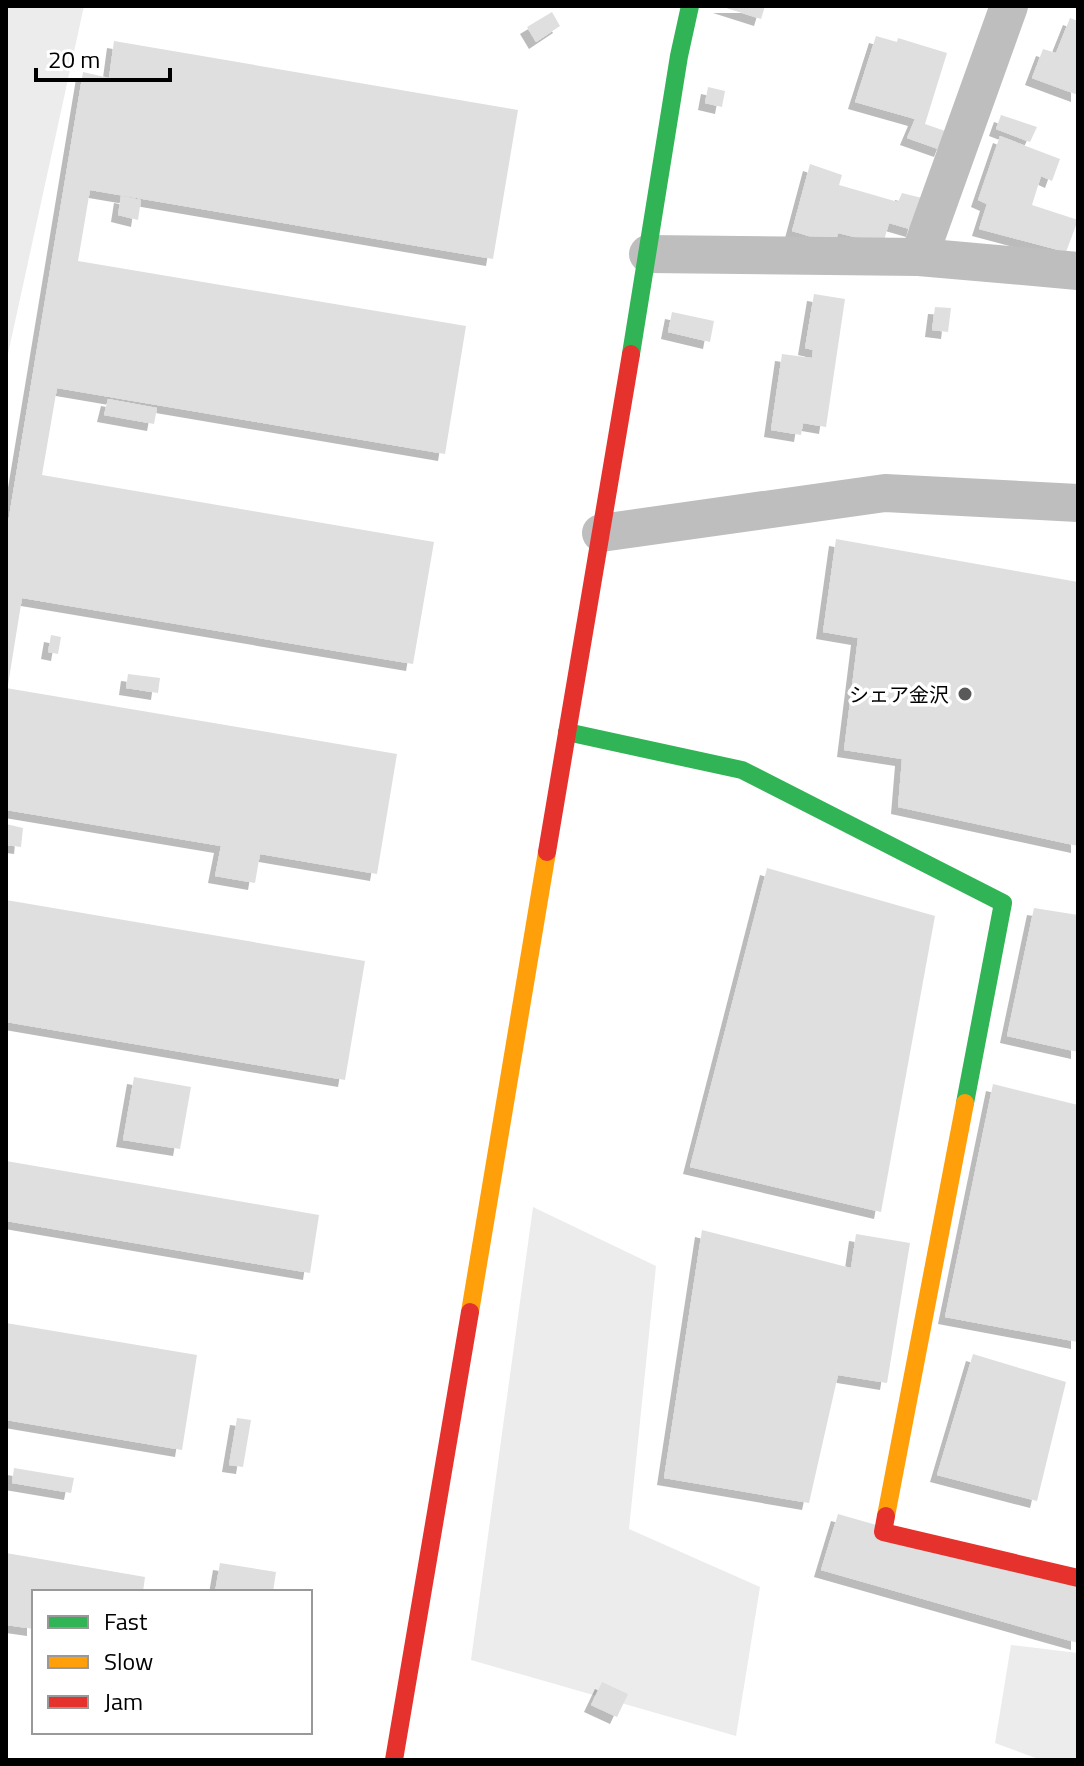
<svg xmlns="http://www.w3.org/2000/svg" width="1084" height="1766" font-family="'Titillium Web','Noto Sans JP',sans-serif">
	<defs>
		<filter id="shadow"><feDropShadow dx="-7" dy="7" stdDeviation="0" flood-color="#0004"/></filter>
	</defs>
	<rect width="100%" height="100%" fill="#fff"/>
	<g fill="#ececec">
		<path d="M6 6H84L6 363Z"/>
		<path d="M533 1207 656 1266 629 1529 760 1587 736 1736 471 1660Z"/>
		<path d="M1011 1645 1078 1653V1760H1041L995 1743Z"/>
	</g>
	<g fill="#dfdfdf" filter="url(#shadow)">
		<path d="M720 6H765L761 19Z"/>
		<path d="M552 12 560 26 536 42 527 27Z"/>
		<path d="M1070 18 1078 21V95L1032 78 1043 49 1056 53Z"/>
		<path d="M876 36 897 42 898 38 947 53 925 124 948 132 941 150 907 138 915 119 855 102Z"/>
		<path d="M114 41 518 110 493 259 90 190 78 261 466 326 445 454 57 388 42 475 434 542 413 664 22 598 8 685H6V535L83 72 109 78Z"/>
		<path d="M708 87 725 91 722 107 705 103Z"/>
		<path d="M1001 115 1037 127 1030 142 996 129Z"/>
		<path d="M1000 136 1060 159 1052 181 1041 176 1032 205 1078 220 1066 252 979 229 987 204 978 200Z"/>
		<path d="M810 164 842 175 839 185 898 202 902 193 922 198 913 230 889 223 883 244 838 233 835 244 792 231Z"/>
		<path d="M121 196 141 200 138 220 118 215Z"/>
		<path d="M814 294 845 299 826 427 803 423 801 435 771 430 782 354 812 358 813 350 805 348Z"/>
		<path d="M935 307 951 308 948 332 932 330Z"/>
		<path d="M672 312 714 321 710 342 668 332Z"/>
		<path d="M108 399 157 408 154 424 104 415Z"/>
		<path d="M836 539 1078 582V846L898 807 902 759 844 750 858 638 823 632Z"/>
		<path d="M51 635 61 637 58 654 48 652Z"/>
		<path d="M128 674 160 678 158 693 126 688Z"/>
		<path d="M6 688 397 754 377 874 260 854 255 883 215 876 221 846 6 810Z"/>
		<path d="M6 824 23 828 21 847 6 845Z"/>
		<path d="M767 868 935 916 881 1212 690 1167Z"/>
		<path d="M6 900 365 961 345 1080 6 1022Z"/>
		<path d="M1034 908 1078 915V1052L1007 1036Z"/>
		<path d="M134 1077 191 1087 180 1149 123 1140Z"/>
		<path d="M993 1084 1078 1105V1342L945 1317Z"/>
		<path d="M6 1161 319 1215 310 1273 6 1221Z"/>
		<path d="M702 1230 851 1268 856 1234 910 1243 887 1383 838 1375 809 1503 664 1478Z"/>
		<path d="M6 1323 197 1355 182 1450 6 1420Z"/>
		<path d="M973 1354 1066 1382 1037 1501 937 1475Z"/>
		<path d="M237 1418 251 1420 243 1467 229 1465Z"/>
		<path d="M14 1468 74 1478 71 1493 12 1483Z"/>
		<path d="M838 1514 1078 1583V1643L821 1570Z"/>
		<path d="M6 1553 145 1577 143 1592H34V1629L6 1625Z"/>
		<path d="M220 1563 276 1572 273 1592H215Z"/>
		<path d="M602 1682 628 1694 617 1717 591 1705Z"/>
	</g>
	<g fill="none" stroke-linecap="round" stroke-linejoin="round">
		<g stroke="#bebebe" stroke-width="38">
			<path d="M648 254 919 257 1078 271"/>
			<path d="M919 257 1009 6"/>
			<path d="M601 533 885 493 1078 503"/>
		</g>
		<g stroke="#30b455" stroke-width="18">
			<path d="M631 354 679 56 690 6"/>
			<path d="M567 732 742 770 1003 903 965 1103"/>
		</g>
		<g stroke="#ff9f0a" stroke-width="18">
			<path d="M470 1312 547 852"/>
			<path d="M886 1516 965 1103"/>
		</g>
		<g stroke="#e5322d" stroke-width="18">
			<path d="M547 852 631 354"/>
			<path d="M886 1516 883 1532 1078 1578"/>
			<path d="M394 1760 470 1312"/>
		</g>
	</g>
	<circle fill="#595959" stroke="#fff" stroke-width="3" cx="965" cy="694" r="8"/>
	<g text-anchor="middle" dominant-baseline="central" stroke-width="7" stroke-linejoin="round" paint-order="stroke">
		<g font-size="20" fill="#000" stroke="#fff" text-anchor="end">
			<text x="949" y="694">シェア金沢</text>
		</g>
	</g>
	<rect width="1084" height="1766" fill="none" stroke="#000000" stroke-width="16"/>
	<rect x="32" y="1590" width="280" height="144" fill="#ffffff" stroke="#999999" stroke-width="2"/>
	<rect x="48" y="1616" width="40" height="12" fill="#30b455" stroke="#999999" stroke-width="2"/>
	<text x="104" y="1630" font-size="24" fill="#000000">Fast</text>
	<rect x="48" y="1656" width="40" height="12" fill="#ff9f0a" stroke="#999999" stroke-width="2"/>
	<text x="104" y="1670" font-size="24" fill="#000000">Slow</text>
	<rect x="48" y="1696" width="40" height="12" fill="#e5322d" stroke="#999999" stroke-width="2"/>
	<text x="104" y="1710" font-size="24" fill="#000000">Jam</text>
	<path d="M36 68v12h134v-12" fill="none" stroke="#000000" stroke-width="4"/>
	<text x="48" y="68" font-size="24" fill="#000000" stroke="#ffffff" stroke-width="6" paint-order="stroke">20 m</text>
</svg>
